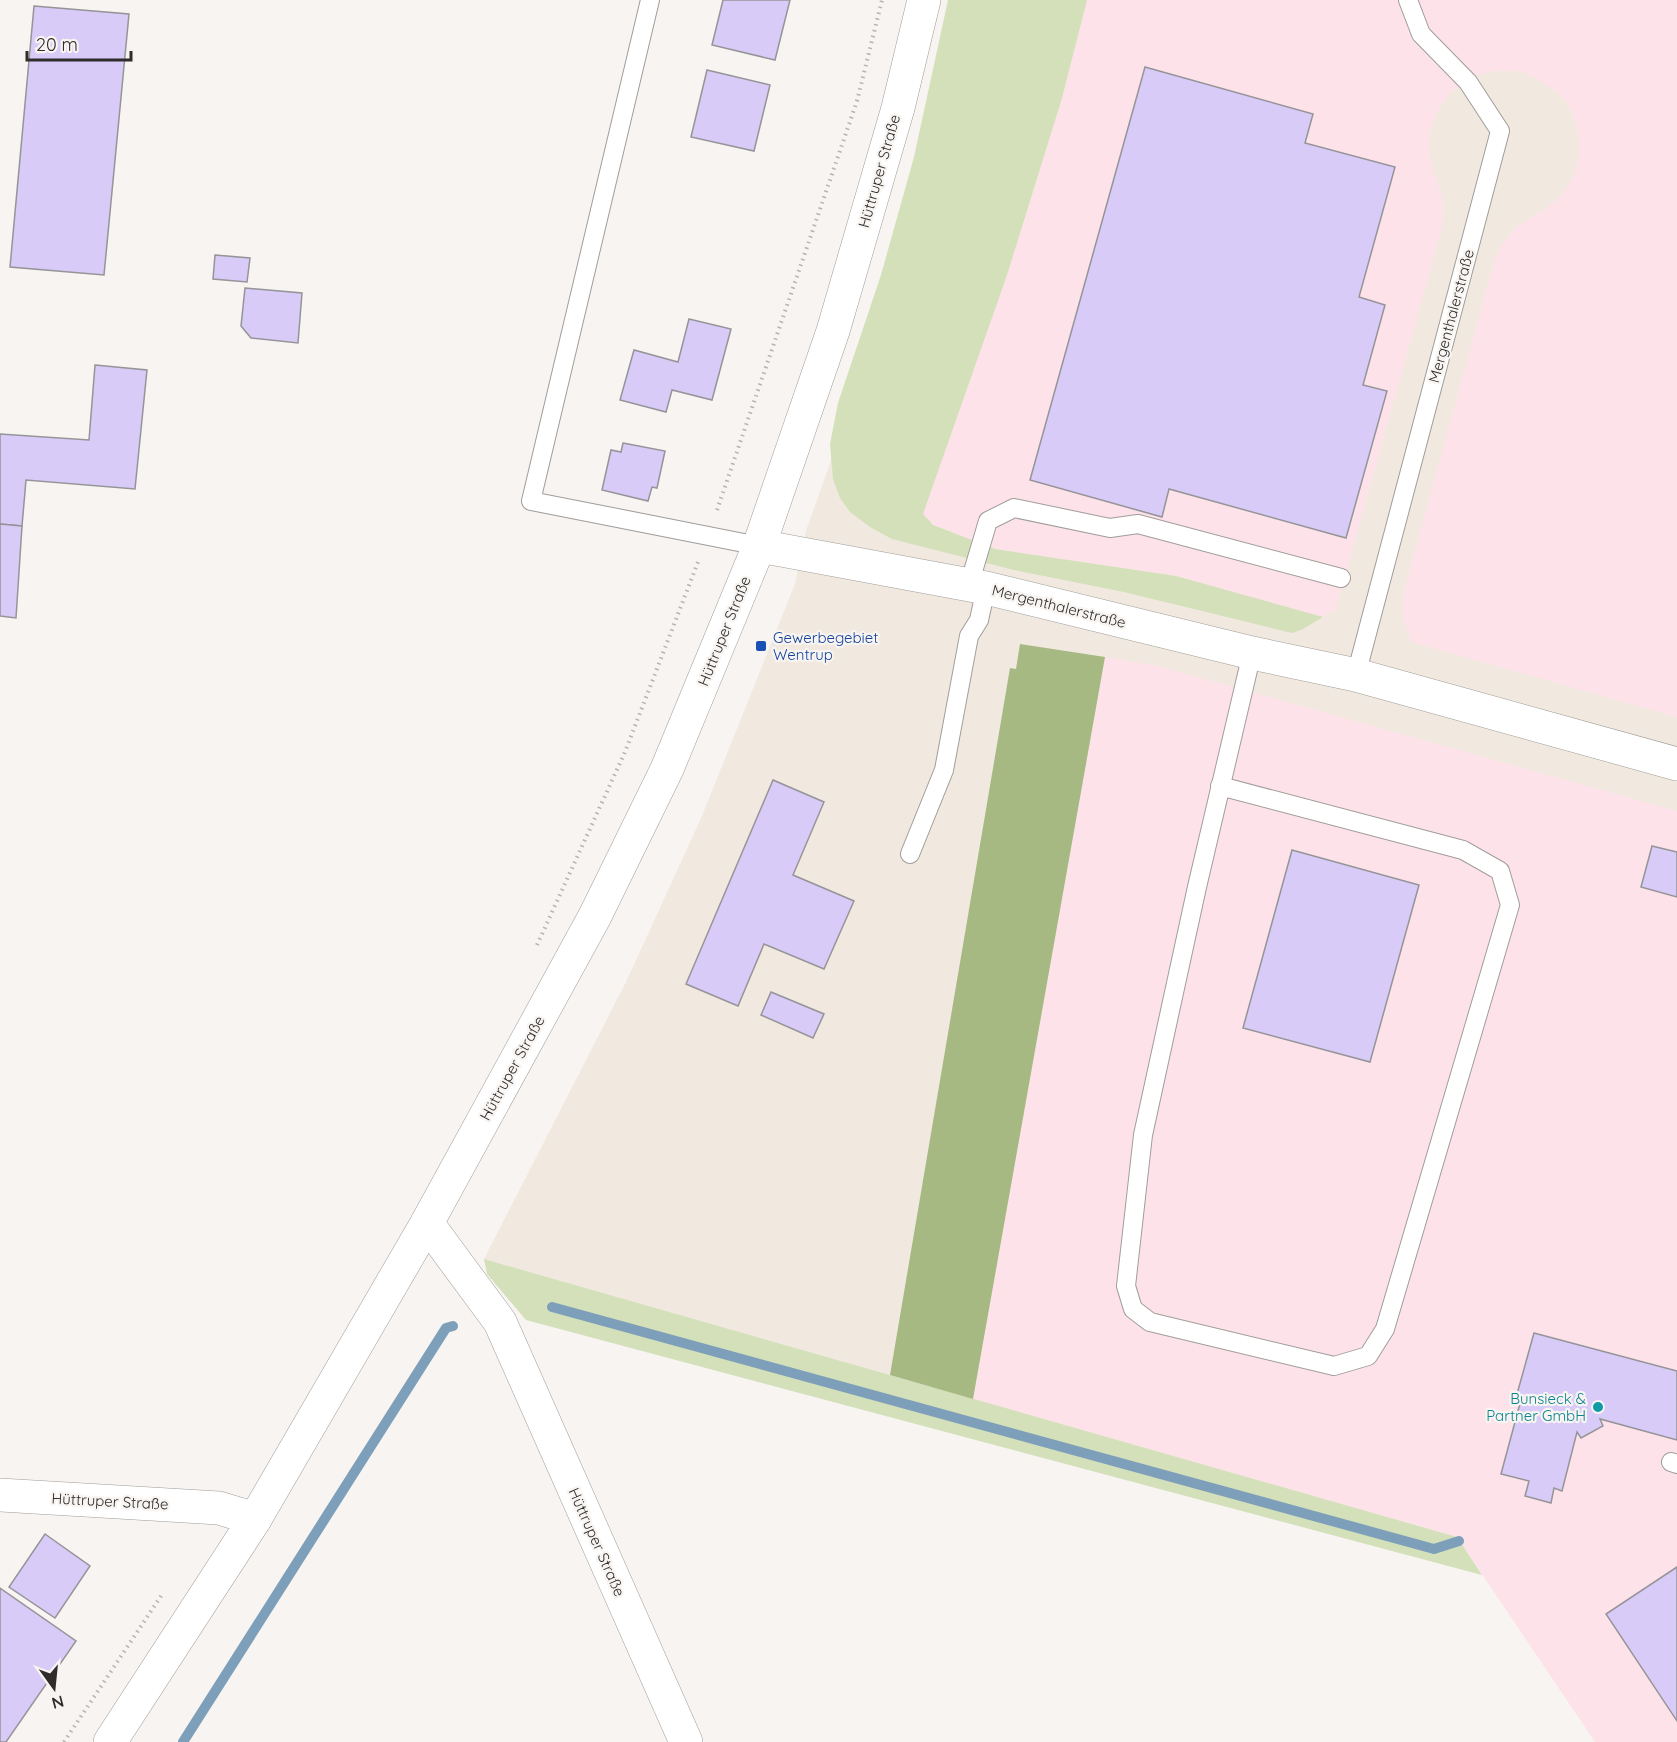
<svg xmlns="http://www.w3.org/2000/svg" width="1677" height="1742" font-family="Quicksand,sans-serif">
	<rect width="100%" height="100%" fill="#f7f4f1"/>
	<path fill="#f1e8df" d="M980 0H1677V1742H1596L1457 1537 484 1259 626 982 702 816 795 584 806 531 909 241Z"/>
	<g fill="#fde3e9">
		<path d="M1087 0H1677V717L1411 642 1402 615 1405 587 1495 258 1501 246 1517 226 1546 209 1563 194 1574 175 1579 157 1577 128 1573 114 1565 100 1552 88 1530 75 1516 71H1497L1475 76 1462 83 1449 94 1440 107 1432 125 1429 139 1430 153 1431 165 1443 199 1442 228 1336 609 1323 617 1176 576 995 549 933 525 923 514 1007 275 1062 98Z"/>
		<path d="M1105 657 1158 666 1677 811V1742H1595L1457 1537 973 1399Z"/>
	</g>
	<g fill="#d3e0b9">
		<path d="M948 0H1087L1062 98 1007 275 923 514 933 525 995 549 1176 576 1323 617 1303 629 1292 633 1124 592 1014 570 892 539 870 527 850 512 840 498 833 479 830 444 838 403 881 275 914 157Z"/>
		<path d="M484 1259 1457 1537 1482 1575 526 1320 487 1274Z"/>
	</g>
	<path fill="#a7b983" d="M1020 644 1105 657 973 1399 890 1375 1010 668 1016 669Z"/>
	<g fill="none" stroke-linecap="round" stroke-linejoin="round">
		<g stroke="#7d9fba" stroke-width="10">
			<path d="M552 1307 1434 1549 1459 1541"/>
			<path d="M183 1742 446 1328 453 1326"/>
		</g>
	</g>
	<g fill="#d8cbf7" stroke="#959498" stroke-width="1.5">
		<path d="M723 0H790L775 60 712 45Z"/>
		<path d="M34 6 129 14 104 275 10 267Z"/>
		<path d="M1145 67 1313 114 1305 143 1395 167 1359 297 1385 305 1363 385 1387 391 1346 538 1169 489 1162 517 1030 480Z"/>
		<path d="M707 70 770 85 754 151 691 137Z"/>
		<path d="M215 255 250 258 247 282 213 279Z"/>
		<path d="M245 288 302 293 298 343 251 338 241 326Z"/>
		<path d="M689 319 731 329 712 400 672 390 666 412 620 400 634 350 678 362Z"/>
		<path d="M95 365 147 370 135 489 26 480 22 526 0 524V434L89 440Z"/>
		<path d="M623 443 665 451 657 488 652 487 648 501 602 490 611 450 621 452Z"/>
		<path d="M0 524 22 526 16 618 0 616Z"/>
		<path d="M773 780 824 802 793 875 854 901 824 969 764 944 738 1006 686 984Z"/>
		<path d="M1652 846 1677 852V897L1641 887Z"/>
		<path d="M1292 850 1419 885 1370 1062 1243 1028Z"/>
		<path d="M771 992 824 1014 813 1038 761 1015Z"/>
		<path d="M1534 1333 1677 1371V1440L1600 1419 1603 1426 1581 1438 1577 1432 1562 1491 1554 1488 1551 1503 1525 1496 1529 1481 1501 1474 1522 1396 1517 1394Z"/>
		<path d="M45 1534 90 1566 55 1618 9 1587Z"/>
		<path d="M1677 1567V1721L1606 1614Z"/>
		<path d="M0 1588 76 1641 6 1742H0Z"/>
	</g>
	<g fill="none" stroke-linecap="round" stroke-linejoin="round">
		<g stroke="#a09d9a" stroke-width="20">
			<g id="lane">
				<path d="M650 0 531 501 759 546"/>
				<path d="M969 585 988 521 1014 508 1110 528 1138 524 1341 578"/>
				<path d="M1356 675 1500 131 1468 82 1421 34 1408 0"/>
				<path d="M1220 786 1463 850 1500 871 1510 905 1385 1329 1368 1356 1334 1366 1150 1322 1133 1309 1126 1286 1143 1135 1197 887 1252 653"/>
				<path d="M910 854 944 770 969 636 979 620 986 588"/>
				<path d="M1671 1462 1677 1464"/>
			</g>
		</g>
		<g stroke="#a09d9a" stroke-width="34">
			<g id="street">
				<path d="M759 546 986 588 1252 653 1356 675 1677 764"/>
				<path d="M427 1223 500 1322 686 1742"/>
				<path d="M0 1495 219 1508 255 1519"/>
			</g>
		</g>
		<g stroke="#a09d9a" stroke-width="34">
			<path id="secondary" d="M110 1742 255 1519 427 1223 595 916 667 769 759 546 833 331 898 108 924 0"/>
		</g>
		<g stroke="#b6b3b1" stroke-width="4" stroke-dasharray="1.5 4.5" stroke-linecap="butt">
			<path d="M717 510 857 101 882 0"/>
			<path d="M537 945 625 752 698 562"/>
			<path d="M64 1742 163 1593"/>
		</g>
		<use href="#lane" stroke="#fff" stroke-width="18"/>
		<use href="#street" stroke="#fff" stroke-width="33"/>
		<use href="#secondary" stroke="#fff" stroke-width="33"/>
	</g>
	<rect fill="#1a4fb4" stroke="#f7f4f1" stroke-width="2" x="755" y="640" width="12" height="12" rx="3"/>
	<circle fill="#0f9aa8" stroke="#f7f4f1" stroke-width="2" cx="1598" cy="1407" r="6"/>
	<g text-anchor="middle" dominant-baseline="central" stroke-width="4.5" stroke-linejoin="round" paint-order="stroke">
		<g font-size="15" fill="#2e2d2c" stroke="#f7f4f1">
			<text transform="translate(879 171) rotate(-74)">Hüttruper Straße</text>
			<text transform="translate(1451 316) rotate(-75)">Mergenthalerstraße</text>
			<text transform="translate(1059 606) rotate(14)">Mergenthalerstraße</text>
			<text transform="translate(724 631) rotate(-68)">Hüttruper Straße</text>
			<text transform="translate(512 1068) rotate(-61)">Hüttruper Straße</text>
			<text transform="translate(110 1501) rotate(3)">Hüttruper Straße</text>
			<text transform="translate(597 1542) rotate(66)">Hüttruper Straße</text>
		</g>
		<g font-size="15" fill="#164399" stroke="#f7f4f1" text-anchor="start">
			<text x="773" y="637">Gewerbegebiet<tspan x="773" dy="17">Wentrup</tspan></text>
		</g>
		<g font-size="15" fill="#0d838f" stroke="#f7f4f1" text-anchor="end">
			<text x="1586" y="1398">Bunsieck &amp;<tspan x="1586" dy="17">Partner GmbH</tspan></text>
		</g>
	</g>
	<g transform="translate(54 1688) rotate(165)" stroke="#f7f4f1" stroke-width="4.5" paint-order="stroke">
	<path d="M0-4.5L10 22L0 15L-10 22Z" fill="#2e2d2c"/>
	<text y="-9" font-size="16" font-weight="bold" text-anchor="middle" fill="#2e2d2c">N</text>
	</g>
	<path d="M27 51v9h104v-9" fill="none" stroke="#2e2d2c" stroke-width="3"/>
	<text x="36" y="51" font-size="18" fill="#2e2d2c" stroke="#f7f4f1" stroke-width="4.5" paint-order="stroke">20 m</text>
</svg>
